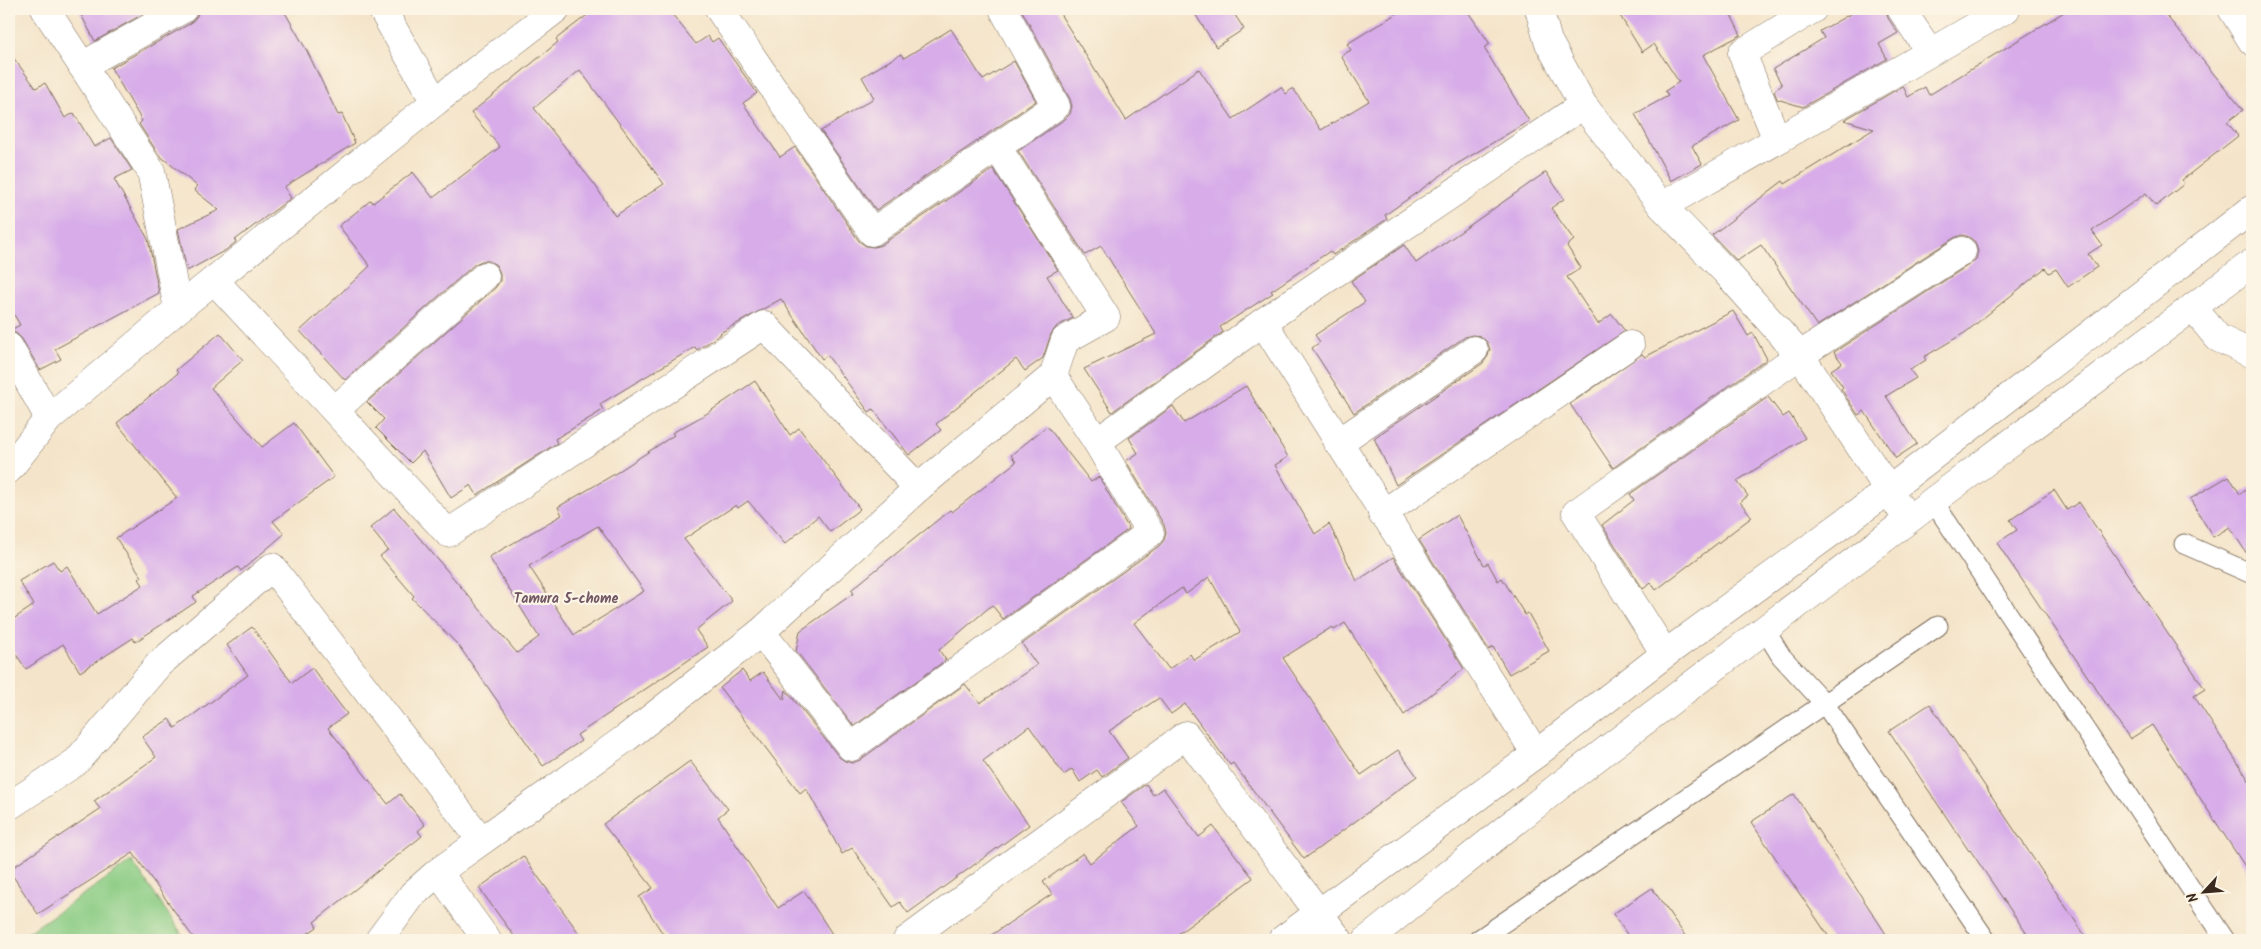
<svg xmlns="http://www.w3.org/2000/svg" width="2261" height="949" font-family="Kalam,sans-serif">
	<rect width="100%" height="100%" fill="#fcf5e5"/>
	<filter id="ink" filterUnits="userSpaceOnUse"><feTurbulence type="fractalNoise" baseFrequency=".02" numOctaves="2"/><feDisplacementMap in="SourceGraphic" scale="10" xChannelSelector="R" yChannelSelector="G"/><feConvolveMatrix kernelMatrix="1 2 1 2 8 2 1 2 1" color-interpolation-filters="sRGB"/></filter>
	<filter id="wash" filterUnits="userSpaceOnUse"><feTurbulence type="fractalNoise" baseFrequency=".0096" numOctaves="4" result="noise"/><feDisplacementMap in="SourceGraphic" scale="20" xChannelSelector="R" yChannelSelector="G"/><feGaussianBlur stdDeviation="1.12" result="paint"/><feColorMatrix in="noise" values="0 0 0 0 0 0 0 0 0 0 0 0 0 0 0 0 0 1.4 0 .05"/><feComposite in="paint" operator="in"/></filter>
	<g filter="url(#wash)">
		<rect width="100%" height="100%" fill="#f4e4c9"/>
		<path fill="#8bcc84" stroke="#637b51" d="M132 861 186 940H17Z"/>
		<g id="blocks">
			<g fill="#d7ace9" fill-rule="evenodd">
				<path d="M78 9H152L95 41Z"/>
				<path d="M199 9H283L307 51 338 115 342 114 355 143 284 187 291 198 235 240 236 242 226 250 187 271 178 229 219 210 194 190 197 186 159 155 139 124 142 121 111 68 191 23 197 16Z"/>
				<path d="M595 9H668L696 44 708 36 712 42 718 38 757 93 743 103 780 157 795 147 859 241 866 246 874 247 881 245 993 169 1058 270 1047 276 1073 318 1057 326 1051 334 1043 358 1025 371 1016 359 936 424 941 430 909 455 873 409 869 412 827 355 822 359 781 299 720 333 721 334 697 350 695 347 600 404 603 410 555 439 557 443 477 495 471 485 451 498 423 451 411 463 376 428 384 419 367 402 495 288 500 281V273L496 265 489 261H482L475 264 345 380 300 331 370 266 339 226 371 200 373 203 413 172 433 198 500 147 471 113 558 42 556 39ZM580 70 664 184 615 216 595 185 534 108Z"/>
				<path d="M1021 9H1057L1126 120 1199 69 1233 119 1281 87 1286 94 1293 88 1321 130 1369 101 1341 56 1351 50 1347 44 1404 9H1466L1490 44 1484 48 1529 121 1457 164 1385 215 1387 219 1333 255 1330 251 1271 291 1273 293 1220 327 1223 332 1112 412 1084 369 1156 334 1101 246 1085 255 1018 151 1065 119 1070 114 1072 106 1070 99Z"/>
				<path d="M1192 9H1231L1244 29 1216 47Z"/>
				<path d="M1616 9H1728L1741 35 1703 55 1739 120 1692 146 1702 164 1671 181 1635 114 1668 96 1665 91 1679 82 1654 44 1642 52Z"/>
				<path d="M1859 9H1886L1888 18 1898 33 1879 44 1887 59 1803 107 1777 99 1774 91 1782 85 1773 69 1824 38 1820 31Z"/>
				<path d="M2069 9H2161L2243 110 2227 122 2238 136 2182 180 2184 184 2156 206 2146 193 2092 231 2102 245 2088 254 2097 267 2068 287 2056 269 2049 273 2045 268 1966 332 1924 357 1926 360 1910 370 1916 378 1886 396 1917 444 1896 458 1864 411 1858 415 1841 389 1843 387 1831 370 1842 363 1834 352 1970 264 1976 259 1978 251 1975 242 1969 237 1962 235 1954 238 1817 326 1761 245 1737 261 1712 235 1783 181 1785 184 1874 129 1844 120 1903 86 1908 97 1925 87 1929 95Z"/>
				<path d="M951 29 983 80 1014 61 1036 101 876 210 821 131 874 98 862 77 901 54 904 58Z"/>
				<path d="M9 52 36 88 45 83 65 118 74 113 94 147 111 138 132 170 114 179 148 239 159 293 55 349 61 359 40 370 22 339 16 333 9 331 20 325 9 306Z"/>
				<path d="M1546 172 1564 199 1551 208 1574 240 1567 246 1581 268 1567 277 1598 324 1612 314 1625 331 1396 485 1374 438 1483 363 1488 356 1490 349 1487 342 1480 336 1472 335 1465 337 1354 413 1312 348 1320 342 1315 335 1365 302 1351 281 1404 245 1416 263Z"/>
				<path d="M1733 311 1748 336 1753 333 1767 359 1613 468 1570 404 1642 354 1645 357Z"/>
				<path d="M220 333 243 360 211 388 262 447 294 423 334 477 273 521 284 534 241 571 238 567 193 596 196 602 135 642 133 638 80 672 63 644 26 669 9 644V622L34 605 19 581 53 561 60 571 67 566 97 614 143 585 139 579 142 577 116 538 177 498 117 423 178 373 176 370Z"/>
				<path d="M755 381 790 435 799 428 860 509 830 532 818 516 785 544 748 501 738 508 736 505 684 539 732 601 696 630 708 647 577 735 581 741 543 766 459 646 412 598 414 596 380 556 388 550 370 528 394 508 517 653 539 637 489 557 562 515 558 507 613 475 674 435 672 433 706 414ZM598 526 644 591 574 635 529 566Z"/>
				<path d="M1246 386 1288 457 1275 465 1315 534 1329 524 1357 581 1393 557 1464 669 1404 715 1345 623 1334 630 1332 627 1283 658 1361 775 1398 750 1417 776 1304 859 1233 763 1230 765 1185 704 1171 714 1159 698 1109 731 1128 758 1102 777 1097 770 1080 782 1072 769 1064 775 1029 726 983 761 1029 825 908 913 900 902 893 907 852 848 842 854 806 788 800 793 720 688 742 670 750 681 763 672 784 700 786 690 839 757 845 761 852 763 860 760 965 684 980 703 1037 665 1022 644 1159 546 1164 540 1166 533 1164 525 1126 461 1138 453 1129 438 1173 406 1184 423ZM1209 577 1240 632 1194 660 1190 654 1169 669 1134 623 1182 588 1186 594Z"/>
				<path d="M1768 397 1783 417 1789 413 1805 438 1737 481 1748 496 1740 502 1752 517 1656 590 1651 583 1643 589 1602 525 1634 500 1630 494Z"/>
				<path d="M1047 426 1091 482 1099 477 1129 529 1003 619 992 605 939 650 946 660 854 726 796 651 800 631 854 593 851 590 950 510 952 512 1016 462 1011 455Z"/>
				<path d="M2229 476 2240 494 2252 486V562L2230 527 2213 537 2190 499Z"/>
				<path d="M2054 490 2067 510 2079 502 2205 689 2194 696 2252 785V877L2152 725 2130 739 1997 543 2017 530 2010 520Z"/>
				<path d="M1457 515 1484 565 1488 563 1498 581 1502 578 1525 615 1528 613 1549 651 1509 674 1493 647 1489 650 1419 540Z"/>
				<path d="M252 627 292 683 312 668 347 714 328 728 388 804 400 794 425 825 418 831 422 836 314 922 317 927 299 940H195L133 853 38 914 9 870 100 809 94 801 156 757 142 737 169 719 175 728 248 675 227 645Z"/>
				<path d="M1930 704 2088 940H2031L1970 850 1969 851 1889 731Z"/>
				<path d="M690 761 728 809 718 817 778 908 804 891 836 940H667L639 897 653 888 603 824Z"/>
				<path d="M1146 784 1153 795 1163 788 1199 837 1213 826 1253 878 1170 940H984L1052 894 1043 882 1083 853 1090 863 1139 826 1121 802Z"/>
				<path d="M1794 794 1890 940H1831L1751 822Z"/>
				<path d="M523 856 584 940H517L479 888Z"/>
				<path d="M1652 888 1688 940H1631L1613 914Z"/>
			</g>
		</g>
	</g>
	<g filter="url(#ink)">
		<use href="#blocks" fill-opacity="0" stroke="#7c6b5a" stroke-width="1"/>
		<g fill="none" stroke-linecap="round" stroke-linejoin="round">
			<g stroke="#7c6b5a" stroke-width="21">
				<g id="service">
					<path d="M1933 501 2225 940"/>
					<path d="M2184 544 2252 574"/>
					<path d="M1765 630 1781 656 1824 703 1986 940"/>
					<path d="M1478 940 1938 626"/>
				</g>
			</g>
			<g stroke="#7c6b5a" stroke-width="29">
				<g id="minor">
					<path d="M45 9 151 171 178 309"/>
					<path d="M382 9 435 102"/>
					<path d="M719 9 872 232 997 147"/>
					<path d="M1003 9 1056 106 997 147 1106 317 1065 340 1053 376"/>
					<path d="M1539 9 1548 41 1583 105 1662 206 1726 272 1800 355 1908 520"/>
					<path d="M1901 9 1930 52"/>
					<path d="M2232 9 2252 41"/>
					<path d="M82 66 183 9"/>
					<path d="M1777 140 1742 53 1813 9"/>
					<path d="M1662 206 2006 9"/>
					<path d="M214 280 448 533 764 325 918 488"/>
					<path d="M9 347 49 418"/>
					<path d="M335 410 485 276"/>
					<path d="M1338 443 1474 350"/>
					<path d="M1382 514 1630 345"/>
					<path d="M761 632 851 747 1150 533 1097 442 1263 322"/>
					<path d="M1665 654 1576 513 1800 355 1962 251"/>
					<path d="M1536 754 1263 322 1583 105"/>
					<path d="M9 806 76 762 159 664 272 567 481 840"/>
					<path d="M438 872 487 940"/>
					<path d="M379 940 413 894 438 872 626 738 761 632 918 488 1053 376 1097 442"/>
					<path d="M907 940 1186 735 1339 940"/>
				</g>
			</g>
			<g stroke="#7c6b5a" stroke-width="29">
				<g id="tertiary">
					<path d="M2193 308 2218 338 2252 354"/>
					<path d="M9 469 49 418 178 309 435 102 556 9"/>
					<path d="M1282 940 1536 754 1665 654 1889 490 2252 209"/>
					<path d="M1367 940 1558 787 1933 501 2252 263"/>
				</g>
			</g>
			<use href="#service" stroke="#fff" stroke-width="19"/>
			<use href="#minor" stroke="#fff" stroke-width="28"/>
			<use href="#tertiary" stroke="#fff" stroke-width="28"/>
		</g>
	</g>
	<g text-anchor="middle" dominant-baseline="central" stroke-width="4.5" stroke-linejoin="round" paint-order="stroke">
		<g font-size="14" font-weight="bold" fill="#725865" stroke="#fcf5e5">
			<text x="566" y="599">Tamura 5-chome</text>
		</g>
	</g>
	<rect width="2261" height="949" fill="none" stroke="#fcf5e5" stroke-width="30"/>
	<g transform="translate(2204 892) rotate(244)" stroke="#fcf5e5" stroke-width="4" paint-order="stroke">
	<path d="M0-4L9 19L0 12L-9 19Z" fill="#3b2a1e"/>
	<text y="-8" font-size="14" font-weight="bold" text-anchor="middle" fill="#3b2a1e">N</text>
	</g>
</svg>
